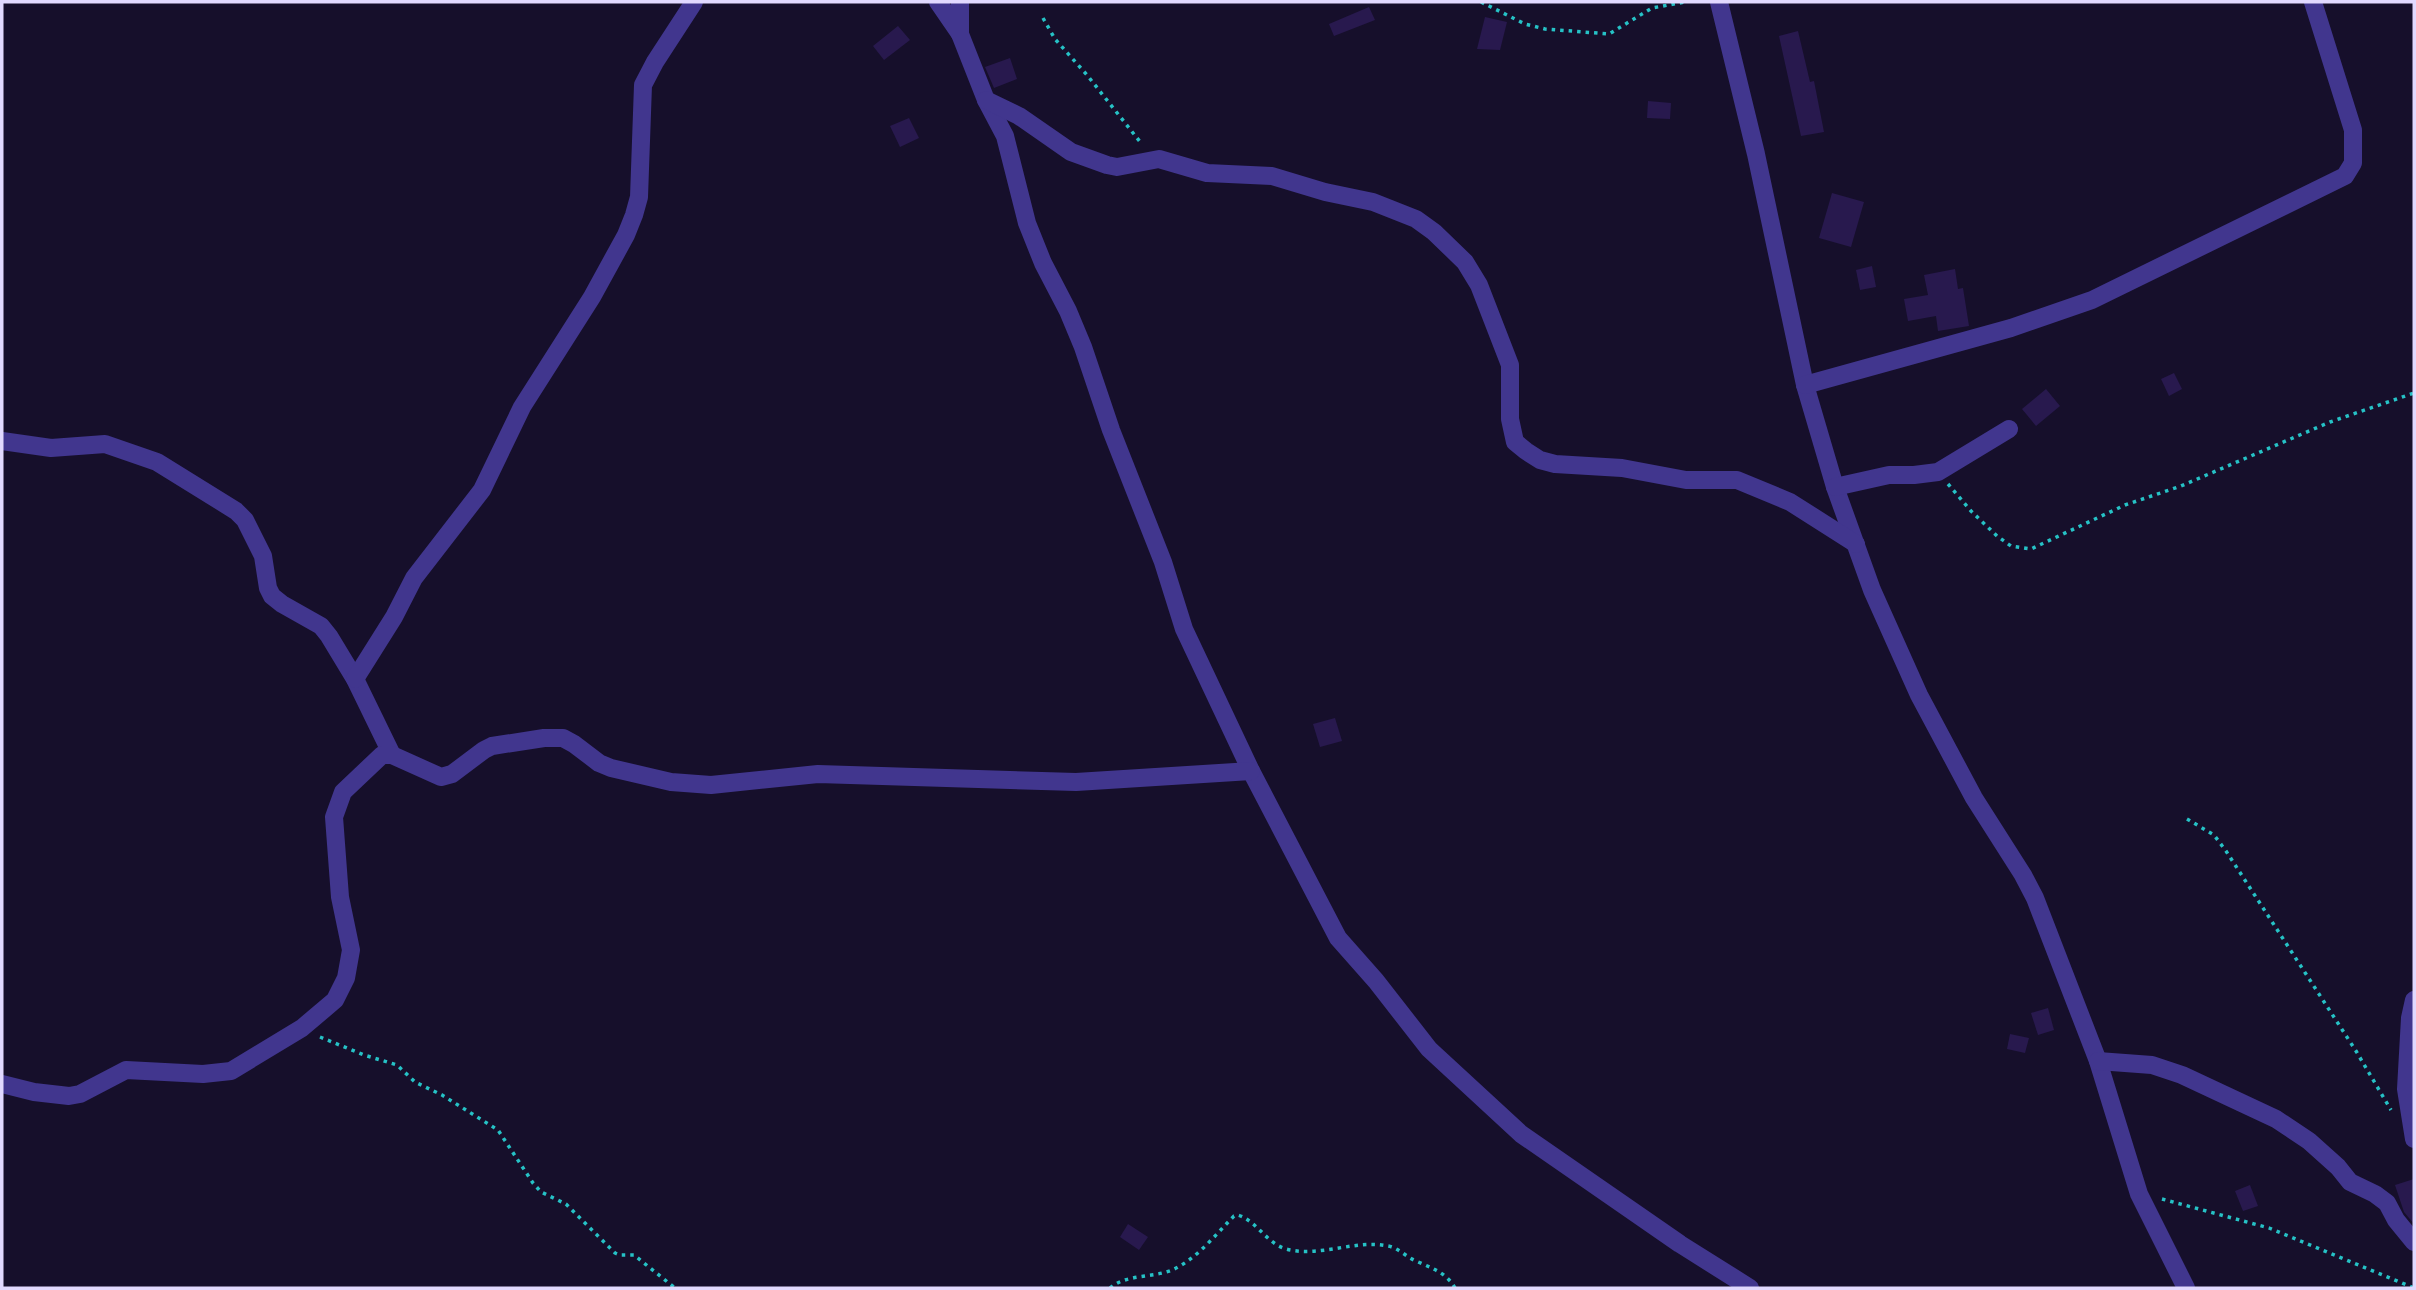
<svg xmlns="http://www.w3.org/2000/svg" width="2416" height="1290" font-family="Raleway,sans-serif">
	<rect width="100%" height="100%" fill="#160f2b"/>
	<g fill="#28194e">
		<path d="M1369 7 1375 20 1334 36 1329 24Z"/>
		<path d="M1485 17 1507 22 1500 50 1477 49Z"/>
		<path d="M898 26 910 40 884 60 873 46Z"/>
		<path d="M1798 31 1810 82 1814 81 1824 132 1801 136 1779 36Z"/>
		<path d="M1010 58 1017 79 994 88 985 67Z"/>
		<path d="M1648 101 1671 103 1670 119 1647 118Z"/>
		<path d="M909 118 919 138 900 147 890 126Z"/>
		<path d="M1832 193 1864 202 1851 247 1819 238Z"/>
		<path d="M1872 266 1876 287 1860 290 1856 270Z"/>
		<path d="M1955 269 1958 289 1963 288 1969 326 1938 331 1936 316 1908 321 1904 299 1928 295 1924 275Z"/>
		<path d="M2174 373 2182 389 2169 396 2161 379Z"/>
		<path d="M2046 389 2060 406 2036 426 2022 409Z"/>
		<path d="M1335 718 1342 741 1320 747 1313 724Z"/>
		<path d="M2048 1008 2054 1030 2038 1035 2031 1013Z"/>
		<path d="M2010 1034 2029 1038 2025 1053 2007 1049Z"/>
		<path d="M2414 1179V1224L2404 1212 2395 1185Z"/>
		<path d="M2250 1185 2258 1206 2243 1211 2235 1191Z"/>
		<path d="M1128 1224 1148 1237 1139 1250 1120 1237Z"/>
	</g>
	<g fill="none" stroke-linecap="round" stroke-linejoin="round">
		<g stroke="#26c2c6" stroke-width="3.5" stroke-dasharray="3.5 5" stroke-linecap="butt">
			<path d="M1481 2 1525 24 1545 29 1609 34 1652 8 1685 2"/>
			<path d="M1043 18 1055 39 1087 75 1141 143"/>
			<path d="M1948 484 1971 511 1997 536 2011 546 2031 549 2125 505 2181 486 2330 422 2414 393"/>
			<path d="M2187 819 2214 835 2226 851 2356 1051 2391 1110"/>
			<path d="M320 1037 364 1055 397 1065 415 1082 442 1095 498 1130 533 1183 541 1192 566 1204 615 1253 620 1255H634L675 1288"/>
			<path d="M2162 1199 2269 1228 2414 1288"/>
			<path d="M1110 1288C1126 1274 1153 1278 1172 1270 1197 1259 1215 1235 1234 1216L1238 1215C1257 1221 1266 1243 1286 1249 1320 1258 1355 1239 1388 1246 1399 1248 1406 1257 1416 1261 1431 1268 1446 1272 1455 1288"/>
		</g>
		<g stroke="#41368e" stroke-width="18">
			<path d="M938 2 960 34"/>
			<path d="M960 2V34L986 100 1005 136 1027 223 1043 263 1068 311 1083 347 1111 430 1163 562 1184 629 1251 771 1338 938 1376 981 1429 1049 1521 1134 1680 1244 1750 1288"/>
			<path d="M1719 2 1756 154 1805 385 1835 487 1872 590 1919 695 1974 798 2023 875 2035 898 2098 1061 2139 1194 2186 1288"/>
			<path d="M986 100 1019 116 1071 152 1107 165 1117 167 1159 159 1207 173 1272 176 1325 192 1373 202 1416 219 1434 232 1465 262 1479 285 1510 365V419L1515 442 1526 451 1540 460 1555 464 1622 468 1686 480H1737L1790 502 1856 544"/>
			<path d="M1805 385 2011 328 2092 300 2345 176 2353 163V130L2313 2"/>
			<path d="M2 441 51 448 105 444 157 462 236 511 245 520 263 556 268 588 272 596 282 604 321 626 329 636 355 679 392 755"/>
			<path d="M1835 487 1889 475H1914L1938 472 2009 429"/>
			<path d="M355 679 394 617 414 578 482 490 522 407 592 297 626 235 634 215 639 197 643 85 655 62 694 2"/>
			<path d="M2414 1000 2410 1018 2406 1089 2414 1139"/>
			<path d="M2098 1061 2152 1065 2182 1075 2276 1119 2309 1141 2338 1167 2350 1182 2375 1194 2387 1203 2396 1220 2414 1242"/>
			<path d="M2 1084 34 1092 69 1096 80 1094 126 1070 203 1074 231 1071 302 1028 335 1000 346 978 351 950 340 897 334 817 343 792 382 755H392L441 777 452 774 484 750 492 746 544 738H563L574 744 599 763 611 768 671 782 711 785 818 774 1076 782 1251 771"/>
		</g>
	</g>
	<rect width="2416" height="1290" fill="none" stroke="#e1d9ff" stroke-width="7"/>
</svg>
